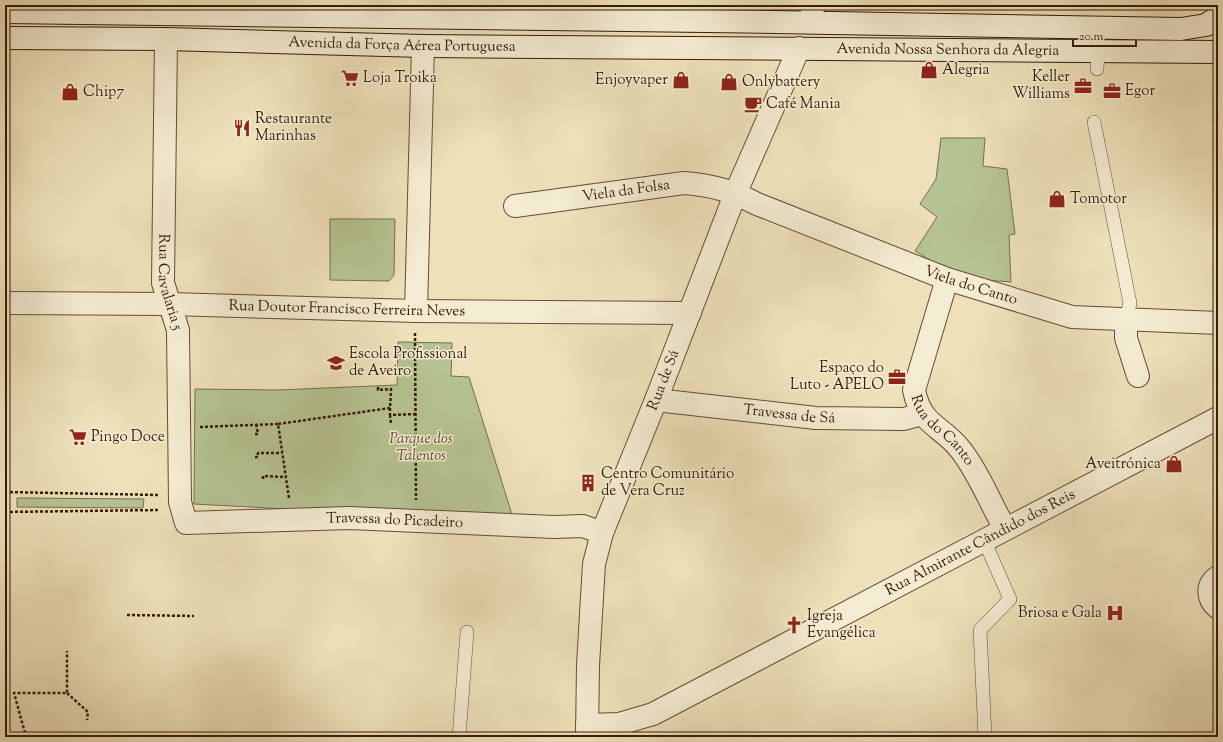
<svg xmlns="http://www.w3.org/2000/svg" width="1223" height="742" font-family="'Sorts Mill Goudy',serif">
	<rect width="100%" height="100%" fill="#eee1ba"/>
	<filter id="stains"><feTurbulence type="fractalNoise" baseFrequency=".005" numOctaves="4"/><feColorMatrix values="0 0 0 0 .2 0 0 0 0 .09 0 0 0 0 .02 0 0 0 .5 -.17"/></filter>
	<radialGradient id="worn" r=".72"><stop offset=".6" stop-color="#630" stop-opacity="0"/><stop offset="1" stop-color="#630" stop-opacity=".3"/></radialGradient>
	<g fill="#b6c392" stroke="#766f4e">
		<path d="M941 138H985L983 166 1007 169 1015 234 1009 235 1011 282 972 279 940 266 915 251 937 217 920 204 936 179Z"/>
		<path d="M330 219H395L394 275 389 281 330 280Z"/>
		<path d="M398 342 452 343 451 376 469 377 514 521 194 504 195 389 278 390 397 385Z"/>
		<path d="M17 498 144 499 143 508 17 507Z"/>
	</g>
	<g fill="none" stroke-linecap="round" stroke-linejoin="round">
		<g stroke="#644c35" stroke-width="14">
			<g id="lane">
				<path d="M1097 69 1098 51"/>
				<path d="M1094 122 1130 303 1126 319"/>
				<path d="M984 540 1010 599 980 630 985 737"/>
				<path d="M459 737 467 632"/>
			</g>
		</g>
		<g stroke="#644c35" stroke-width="24">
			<g id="street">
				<path d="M809 22 814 5"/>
				<path id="s1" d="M166 39 163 283 178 330 180 502 186 523 349 518 554 527 583 526 602 533"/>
				<path id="s2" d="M515 206 684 183C712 185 732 191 757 204L947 279 1072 317 1218 323"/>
				<path id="s3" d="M947 279 914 390C921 426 941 425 960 449 977 470 991 504 1005 529"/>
				<path id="s4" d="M5 303 170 304 416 311 690 313"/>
				<path d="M416 311 423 46"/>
				<path d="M1126 319V338L1138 376"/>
				<path id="s5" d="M656 400 816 418 904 419 922 414"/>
				<path d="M1218 577C1206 585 1207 599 1218 608"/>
				<path id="s6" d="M587 725 619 724 653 714 1218 418"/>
				<path id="s7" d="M587 737 588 665 594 564 602 533 656 400 736 192 799 48"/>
			</g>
		</g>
		<g stroke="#361b09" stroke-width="24">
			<g id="secondary">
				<path d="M5 12 775 22 1181 29 1206 25 1218 17"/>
				<path id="s8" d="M5 38 166 39 423 46 1218 52"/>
			</g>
		</g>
		<g stroke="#361b09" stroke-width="2.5" stroke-dasharray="3 2" stroke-linecap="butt">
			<path d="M415 333 416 500"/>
			<path d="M390 408V415L417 414"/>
			<path d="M390 415 391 424"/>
			<path d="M200 427 278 424"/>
			<path d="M255 434H258L256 424"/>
			<path d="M255 457H258V453H282"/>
			<path d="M263 479V476L285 477"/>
			<path d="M5 492 158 495"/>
			<path d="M289 498 278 424 390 408 391 389 378 390V385"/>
			<path d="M5 512 160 510"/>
			<path d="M127 615 194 616"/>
			<path d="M67 693 88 712 87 720"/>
			<path d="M25 733 14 693H67V651"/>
		</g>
		<use href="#lane" stroke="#f4ecd2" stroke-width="13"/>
		<use href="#street" stroke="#f4ecd2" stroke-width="22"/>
		<use href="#secondary" stroke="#f4ecd2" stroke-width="22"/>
	</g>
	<defs>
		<g id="shop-bare" transform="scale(1.38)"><path d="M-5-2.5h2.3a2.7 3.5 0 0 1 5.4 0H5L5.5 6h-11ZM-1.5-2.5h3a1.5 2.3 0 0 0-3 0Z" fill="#8f2418" stroke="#f4ecd2" stroke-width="2.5" paint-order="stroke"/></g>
		<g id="supermarket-bare" transform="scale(1.38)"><path d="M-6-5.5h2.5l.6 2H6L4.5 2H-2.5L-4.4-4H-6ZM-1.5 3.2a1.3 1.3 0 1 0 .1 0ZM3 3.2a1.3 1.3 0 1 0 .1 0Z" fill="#8f2418" stroke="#f4ecd2" stroke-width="2.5" paint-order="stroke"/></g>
		<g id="office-bare" transform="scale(1.38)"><path d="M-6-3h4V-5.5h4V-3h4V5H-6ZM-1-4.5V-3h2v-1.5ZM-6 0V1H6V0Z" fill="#8f2418" stroke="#f4ecd2" stroke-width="2.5" paint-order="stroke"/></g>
		<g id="cafe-bare" transform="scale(1.38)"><path d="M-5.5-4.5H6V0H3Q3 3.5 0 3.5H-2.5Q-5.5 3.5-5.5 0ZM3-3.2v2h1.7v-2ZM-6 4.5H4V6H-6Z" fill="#8f2418" stroke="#f4ecd2" stroke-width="2.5" paint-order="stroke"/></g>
		<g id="restaurant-bare" transform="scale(1.38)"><path d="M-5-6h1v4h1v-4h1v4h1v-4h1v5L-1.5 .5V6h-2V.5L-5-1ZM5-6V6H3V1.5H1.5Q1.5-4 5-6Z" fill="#8f2418" stroke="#f4ecd2" stroke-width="2.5" paint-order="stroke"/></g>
		<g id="school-bare" transform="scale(1.38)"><path d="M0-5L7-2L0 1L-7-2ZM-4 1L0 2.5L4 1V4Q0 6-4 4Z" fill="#8f2418" stroke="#f4ecd2" stroke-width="2.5" paint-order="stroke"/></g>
		<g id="building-bare" transform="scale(1.38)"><path d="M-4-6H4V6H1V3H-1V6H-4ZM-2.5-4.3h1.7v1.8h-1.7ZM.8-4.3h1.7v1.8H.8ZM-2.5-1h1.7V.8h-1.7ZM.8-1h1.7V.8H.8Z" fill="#8f2418" stroke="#f4ecd2" stroke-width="2.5" paint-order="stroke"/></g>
		<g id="hospital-bare" transform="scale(1.38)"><path d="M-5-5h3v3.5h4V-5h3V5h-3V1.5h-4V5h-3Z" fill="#8f2418" stroke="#f4ecd2" stroke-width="2.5" paint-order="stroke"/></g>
		<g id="church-bare" transform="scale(1.38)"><path d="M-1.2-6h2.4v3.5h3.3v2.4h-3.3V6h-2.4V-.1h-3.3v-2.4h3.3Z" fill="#8f2418" stroke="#f4ecd2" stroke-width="2.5" paint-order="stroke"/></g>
	</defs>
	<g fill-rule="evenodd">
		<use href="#shop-bare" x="929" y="70"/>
		<use href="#supermarket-bare" x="350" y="78"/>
		<use href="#shop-bare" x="681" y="80"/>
		<use href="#shop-bare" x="729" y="82"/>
		<use href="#office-bare" x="1083" y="86"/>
		<use href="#office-bare" x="1112" y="91"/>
		<use href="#shop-bare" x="70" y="92"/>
		<use href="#cafe-bare" x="753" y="104"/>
		<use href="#restaurant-bare" x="242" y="128"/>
		<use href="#shop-bare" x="1057" y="199"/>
		<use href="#school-bare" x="336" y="363"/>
		<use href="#office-bare" x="897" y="377"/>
		<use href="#supermarket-bare" x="78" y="437"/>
		<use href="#shop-bare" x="1174" y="464"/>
		<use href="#building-bare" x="588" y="483"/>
		<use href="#hospital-bare" x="1115" y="613"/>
		<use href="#church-bare" x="794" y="625"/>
	</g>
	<g text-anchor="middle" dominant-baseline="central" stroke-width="3" stroke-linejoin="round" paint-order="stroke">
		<g font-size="15" fill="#361b09" stroke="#f4ecd2">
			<text stroke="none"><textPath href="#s8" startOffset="397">Avenida da Força Aérea Portuguesa</textPath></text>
			<text stroke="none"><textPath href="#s8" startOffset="943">Avenida Nossa Senhora da Alegria</textPath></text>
			<text stroke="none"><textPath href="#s2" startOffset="112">Viela da Folsa</textPath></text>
			<text stroke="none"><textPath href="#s1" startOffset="244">Rua Cavalaria 5</textPath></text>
			<text stroke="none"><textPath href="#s2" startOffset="476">Viela do Canto</textPath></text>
			<text stroke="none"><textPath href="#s4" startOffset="342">Rua Doutor Francisco Ferreira Neves</textPath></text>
			<text stroke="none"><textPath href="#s7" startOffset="370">Rua de Sá</textPath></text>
			<text stroke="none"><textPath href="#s5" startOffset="134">Travessa de Sá</textPath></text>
			<text stroke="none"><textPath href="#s3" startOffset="166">Rua do Canto</textPath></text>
			<text stroke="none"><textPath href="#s1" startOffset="696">Travessa do Picadeiro</textPath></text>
			<text stroke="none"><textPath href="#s6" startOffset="437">Rua Almirante Cândido dos Reis</textPath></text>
		</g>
		<g font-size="15" fill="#361b09" stroke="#f4ecd2" text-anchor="start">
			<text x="942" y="70">Alegria</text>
			<text x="1070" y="77" text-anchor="end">Keller<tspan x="1070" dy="17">Williams</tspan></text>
			<text x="363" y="78">Loja Troika</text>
			<text x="668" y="80" text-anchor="end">Enjoyvaper</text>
			<text x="742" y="82">Onlybattery</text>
			<text x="1125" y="91">Egor</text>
			<text x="83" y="92">Chip7</text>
			<text x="766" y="104">Café Mania</text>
			<text x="255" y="119">Restaurante<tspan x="255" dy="17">Marinhas</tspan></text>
			<text x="1070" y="199">Tomotor</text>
			<text x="349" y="354">Escola Profissional<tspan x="349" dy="17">de Aveiro</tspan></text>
			<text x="884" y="368" text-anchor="end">Espaço do<tspan x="884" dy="17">Luto - APELO</tspan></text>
			<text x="91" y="437">Pingo Doce</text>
			<text x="1161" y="464" text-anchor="end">Aveitrónica</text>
			<text x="601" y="474">Centro Comunitário<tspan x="601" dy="17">de Vera Cruz</tspan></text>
			<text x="1102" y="613" text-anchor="end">Briosa e Gala</text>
			<text x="807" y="616">Igreja<tspan x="807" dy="17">Evangélica</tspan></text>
		</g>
		<g font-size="15" font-style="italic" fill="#5c4d32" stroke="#f4ecd2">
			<text x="421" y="439">Parque dos<tspan x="421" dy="17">Talentos</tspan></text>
		</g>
	</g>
	<rect width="1223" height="742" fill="none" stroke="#eee1ba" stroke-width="20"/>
	<rect x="6" y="6" width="1211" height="730" fill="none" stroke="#361b09" stroke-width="2"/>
	<rect x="10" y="10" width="1203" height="722" fill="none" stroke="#361b09"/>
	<path d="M1073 40v6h63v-6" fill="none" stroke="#361b09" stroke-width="2"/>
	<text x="1079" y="40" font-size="12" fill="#361b09" stroke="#f4ecd2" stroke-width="3" paint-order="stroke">20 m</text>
	<rect width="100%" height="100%" filter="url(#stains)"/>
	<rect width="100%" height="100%" fill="url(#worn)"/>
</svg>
